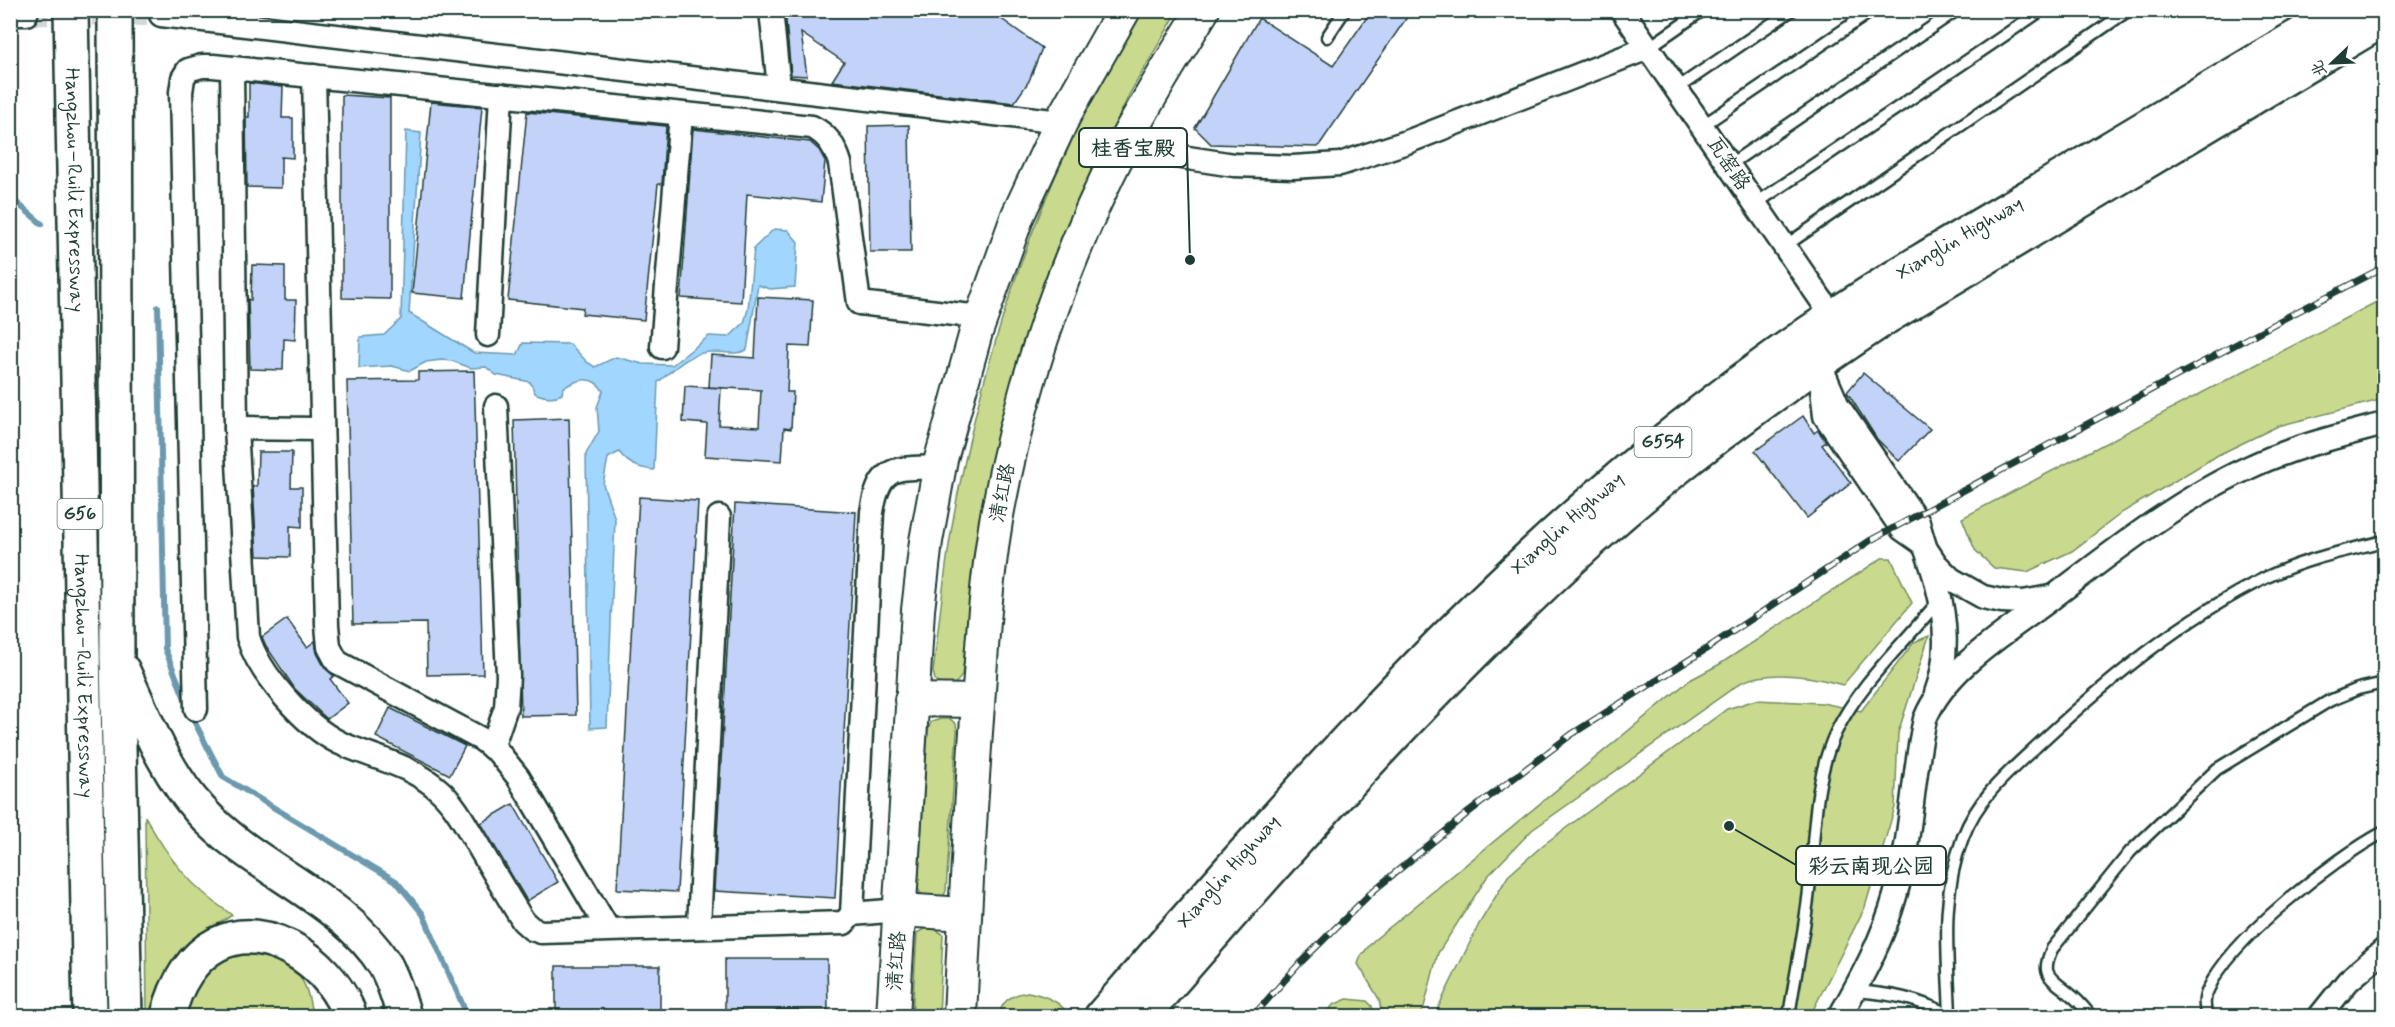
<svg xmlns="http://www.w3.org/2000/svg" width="2395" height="1027" font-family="Mynerve,'LXGW WenKai TC',sans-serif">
	<rect width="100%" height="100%" fill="#fff"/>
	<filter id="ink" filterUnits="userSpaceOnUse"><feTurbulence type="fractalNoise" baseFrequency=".0167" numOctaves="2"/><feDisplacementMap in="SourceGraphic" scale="12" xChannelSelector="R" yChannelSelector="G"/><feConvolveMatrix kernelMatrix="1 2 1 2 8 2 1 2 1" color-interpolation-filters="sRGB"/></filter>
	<g filter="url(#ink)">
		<g fill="#c9da8e" stroke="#748c61" stroke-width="1.5">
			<path d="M1142 11H1178L1130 93 1079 200 981 539 962 675C957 684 952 686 942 686L935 680 933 672C941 608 947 543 961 479 995 315 1053 153 1142 11Z"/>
			<path d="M2384 298V399L2278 426 2218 455 2123 512 2072 551 2027 572 1994 568 1975 550 1962 518Z"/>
			<path d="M1882 558H1891L1912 603 1843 685C1812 676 1773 669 1742 682L1532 830 1487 877 1438 953 1424 1007 1419 1016H1382L1379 999 1358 964 1361 956 1373 941 1690 680 1720 664Z"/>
			<path d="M1929 636 1898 733 1895 807 1865 907 1810 1016H1434L1479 924 1508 876 1543 845 1727 709 1756 700 1822 703 1861 711 1914 642Z"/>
			<path d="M941 719H950L956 724 957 731 946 891 942 899C931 899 922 900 918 888L928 730 931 722Z"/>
			<path d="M145 816C169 860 190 886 232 915 183 947 172 962 150 1016H147Z"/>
			<path d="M929 926 943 934 939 1016H912L917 933Z"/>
			<path d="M235 947 287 957C303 978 309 990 312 1016H183L193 985Z"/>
			<path d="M1028 992C1043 995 1062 1002 1069 1016H999C1001 1000 1013 994 1028 992Z"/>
			<path d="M1347 999 1367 1001 1372 1006 1374 1016H1324L1333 1005Z"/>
		</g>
		<path fill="#a0d6ff" stroke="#6c99ae" stroke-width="1.5" d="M406 131 421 133 409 313 474 353 517 355 523 343 570 344 587 362 595 367 616 357 643 364 672 365 709 336 729 337 744 323 748 309 754 248 774 229 788 230 798 242 795 287 770 289 758 285 747 350C734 356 724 351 710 352 690 352 673 370 658 382L654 470C638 468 629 465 619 452L608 458 603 484 615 519 607 727 590 728 586 454 599 431 597 407 603 391C593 374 578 379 563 388L562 394C553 399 544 397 535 393L530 382 496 375 486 367 471 368 452 361 442 360 426 362 410 371 392 366 359 368 360 337 384 335 401 319Z"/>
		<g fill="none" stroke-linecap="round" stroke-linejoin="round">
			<g stroke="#6c99ae" stroke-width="6">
				<path d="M10 197 42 224"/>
				<path d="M158 307 165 649 193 719 223 777 396 881 423 914 464 1008 471 1016"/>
			</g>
		</g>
		<g fill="#c3d2f9" stroke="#1f3d34" stroke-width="1.5">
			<path d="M785 10H989L1042 48 1029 81 1014 103 832 81 844 62 801 33 807 76 791 75Z"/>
			<path d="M1372 10H1412L1318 147 1211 144 1195 128 1259 18 1333 66Z"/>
			<path d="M249 83 283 87 282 118H293V158L281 157V188L247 187 246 117H249Z"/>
			<path d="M342 95 390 98V299L342 298Z"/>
			<path d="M431 102 482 107 464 298 412 293Z"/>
			<path d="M527 112 666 126 662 184H658L644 320 582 314 583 308 508 300Z"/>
			<path d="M909 125 911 252H870L868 126Z"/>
			<path d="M693 129 810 142 819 150 825 161 821 202 747 194 741 302 681 298Z"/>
			<path d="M252 265 285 266V300H296L295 340 284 339 283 370 250 369 248 299 251 300Z"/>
			<path d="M758 297 813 300 810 347 789 346 787 392H793L791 429 784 428 782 461 705 456 707 424 683 422 685 386 721 388 719 425 759 427 761 390 709 387 711 355 755 358Z"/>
			<path d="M474 371 483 674 427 675 426 623 353 624 347 381 418 380V372Z"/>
			<path d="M1863 373 1930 429 1899 461 1877 439 1847 392Z"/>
			<path d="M1803 416 1814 433 1818 430 1826 442 1822 445 1851 483 1807 518 1755 451Z"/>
			<path d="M569 418 576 715 521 716 514 420Z"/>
			<path d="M258 452H292L291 487H302V527L290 526V557L257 556 253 486H257Z"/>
			<path d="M639 497 698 501 677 892 617 889Z"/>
			<path d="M735 504 856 512 835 898 714 891Z"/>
			<path d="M287 619 307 647 315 641 317 653 325 668 334 676 330 679 348 703 327 719 295 689 266 646 262 637Z"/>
			<path d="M390 708 465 746 450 775 376 737Z"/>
			<path d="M513 804 558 882 527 901 481 823Z"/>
			<path d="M725 959H827L828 1010H725Z"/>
			<rect x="556" y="966" width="104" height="47"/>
		</g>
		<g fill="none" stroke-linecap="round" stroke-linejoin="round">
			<path stroke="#d2d8d6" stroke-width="22" stroke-dasharray="22 11" stroke-linecap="butt" d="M26 14 161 15"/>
			<g stroke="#1f3d34" stroke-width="15">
				<g id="lane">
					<path d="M1327 37 1345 10"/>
					<path d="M1648 48 1703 10"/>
					<path d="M1676 89 1792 10"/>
					<path d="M1702 126 1873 10"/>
					<path d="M1729 165 1957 10"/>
					<path d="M1755 204 2042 10"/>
					<path d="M1785 246 2129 10"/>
					<path d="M1854 991C1892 994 1916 998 1950 1015"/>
					<path d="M1789 1016C1795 977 1803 938 1808 899 1815 845 1812 782 1836 732 1860 682 1906 642 1940 599"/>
					<path d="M1950 1016C1948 954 1940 897 1963 837 1978 797 2010 771 2040 743 2108 680 2183 618 2267 577 2305 559 2344 551 2384 541"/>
					<path d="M2091 1016C2085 1009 2079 1001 2071 995 2052 978 2039 977 2052 949L2130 852 2217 769 2329 701 2358 689 2384 683"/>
					<path d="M2207 1016C2204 1007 2203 999 2208 990 2230 939 2335 858 2384 832"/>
				</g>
			</g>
			<g stroke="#1f3d34" stroke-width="27">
				<g id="street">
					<path d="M771 10 779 88"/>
					<path d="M1622 10 1833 317"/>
					<path d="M10 14H26"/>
					<path d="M161 15 1061 122"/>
					<path d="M232 68 236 428 248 637C259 674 305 726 340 743 373 758 410 764 439 790 455 804 465 824 476 842 491 868 507 895 523 921L532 929 541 932 844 923 852 914 900 910"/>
					<path d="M314 76 327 625 329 647 337 662 481 739 498 752 518 777 608 929"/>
					<path d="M1122 148 1234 165 1293 167 1340 164 1407 142 1648 48"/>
					<path d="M488 335 501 95"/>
					<path d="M662 347 681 114"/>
					<path d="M236 428 322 429"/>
					<path d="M1936 693C1949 659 1946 619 1937 585 1932 564 1923 544 1918 522L1838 406 1819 362 1825 416 1902 529 1922 543 1936 564 1951 579 1983 597 2002 601 2023 602 2050 597"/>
					<path d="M196 709 181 92 183 78 188 70 202 66H213L812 127C828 135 835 147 840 163L859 303 980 317"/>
					<path d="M492 748 506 707 508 676 496 406"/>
					<path d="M852 914 872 512C880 463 897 469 939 467"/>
					<path d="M699 926 719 517"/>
					<path d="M1840 1016C1862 977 1883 939 1895 896 1912 838 1912 777 1925 719 1946 667 2009 631 2052 598 2115 550 2178 500 2250 467 2293 447 2339 436 2384 424"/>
					<path d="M2320 1016 2348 981 2384 950"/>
				</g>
			</g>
			<g stroke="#1f3d34" stroke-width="36">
				<g id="secondary">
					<path d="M911 700 978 701"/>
					<path d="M900 910 965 914"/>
					<path d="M893 1016 918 610 926 541 941 459 976 332 1018 215 1065 114 1124 10"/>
					<path d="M960 1016C965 913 970 809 978 705 982 644 986 582 996 521 1019 392 1062 264 1122 147 1147 100 1175 55 1203 10"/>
				</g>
			</g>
			<g stroke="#1f3d34" stroke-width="38">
				<g id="highway">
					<path id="s1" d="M71 10 90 1016"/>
					<path d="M115 10 117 657 125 1016"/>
					<path d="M123 671C145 718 164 771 200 810 254 870 341 896 385 965 394 981 399 999 404 1016"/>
					<path d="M168 1016C184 948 238 913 302 955 324 970 341 992 350 1016"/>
					<path id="s2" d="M1102 1016C1276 816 1453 610 1660 444 1713 402 1766 361 1822 324 1901 271 1983 224 2064 176 2156 121 2249 66 2342 10"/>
					<path d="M1142 1016C1285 851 1430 687 1592 540 1684 457 1785 384 1888 316L2384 19"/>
				</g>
			</g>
			<use href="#lane" stroke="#fff" stroke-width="10"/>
			<use href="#street" stroke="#fff" stroke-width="22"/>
			<use href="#secondary" stroke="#fff" stroke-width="32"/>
			<use href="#highway" stroke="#fff" stroke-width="33"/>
			<g stroke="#1f3d34" stroke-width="7">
				<path id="rail" d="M1253 1016 1299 964 1373 891 1469 812 1572 734 1700 653 1871 540 2285 318 2384 267"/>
			</g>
			<use href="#rail" stroke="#fff" stroke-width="4.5" stroke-dasharray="14" stroke-linecap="butt"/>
		</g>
	</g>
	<g text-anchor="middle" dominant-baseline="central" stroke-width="4.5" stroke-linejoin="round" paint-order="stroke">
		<g fill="#fff" stroke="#627771" stroke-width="1.5">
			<rect x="1634.5" y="427" width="57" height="30" rx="4.5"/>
			<rect x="57.5" y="499" width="45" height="30" rx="4.5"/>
		</g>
		<g font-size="18" font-weight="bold" fill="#1f3d34">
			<text x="1663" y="442">G554</text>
			<text x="80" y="514">G56</text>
		</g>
		<g font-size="20" fill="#1f3d34" stroke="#fff">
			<text transform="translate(1728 164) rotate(56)">瓦窑路</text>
			<text stroke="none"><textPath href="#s1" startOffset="180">Hangzhou–Ruili Expressway</textPath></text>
			<text stroke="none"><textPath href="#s2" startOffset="1164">Xianglin Highway</textPath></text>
			<text transform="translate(1003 493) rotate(-79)">清红路</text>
			<text stroke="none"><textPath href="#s2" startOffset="678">Xianglin Highway</textPath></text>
			<text stroke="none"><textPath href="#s1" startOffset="666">Hangzhou–Ruili Expressway</textPath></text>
			<text stroke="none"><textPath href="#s2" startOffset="192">Xianglin Highway</textPath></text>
			<text transform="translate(897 961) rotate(-86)">清红路</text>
		</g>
	</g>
	<path fill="none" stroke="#1f3d34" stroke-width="2" d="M1190 260L1187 148M1729 826L1796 865"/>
	<g fill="#1f3d34" stroke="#fff" stroke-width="2">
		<circle cx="1190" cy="260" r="6"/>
		<circle cx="1729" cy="826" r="6"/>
	</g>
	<g fill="#fff" stroke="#1f3d34" stroke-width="2">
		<rect x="1079" y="128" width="108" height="39" rx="6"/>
		<rect x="1796" y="846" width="150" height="39" rx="6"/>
	</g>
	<g font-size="21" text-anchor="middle" font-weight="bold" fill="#1f3d34">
		<text x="1133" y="155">桂香宝殿</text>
		<text x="1871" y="873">彩云南现公园</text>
	</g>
	<rect width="2395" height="1027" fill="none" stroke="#fff" stroke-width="36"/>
	<rect x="18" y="18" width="2359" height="991" fill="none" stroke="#1f3d34" stroke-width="2" filter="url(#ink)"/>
	<g transform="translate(2332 63) rotate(247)" stroke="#ffffff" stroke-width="4.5" paint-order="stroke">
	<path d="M0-4.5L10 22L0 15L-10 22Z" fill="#1f3d34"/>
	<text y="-9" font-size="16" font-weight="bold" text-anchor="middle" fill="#1f3d34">北</text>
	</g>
</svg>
